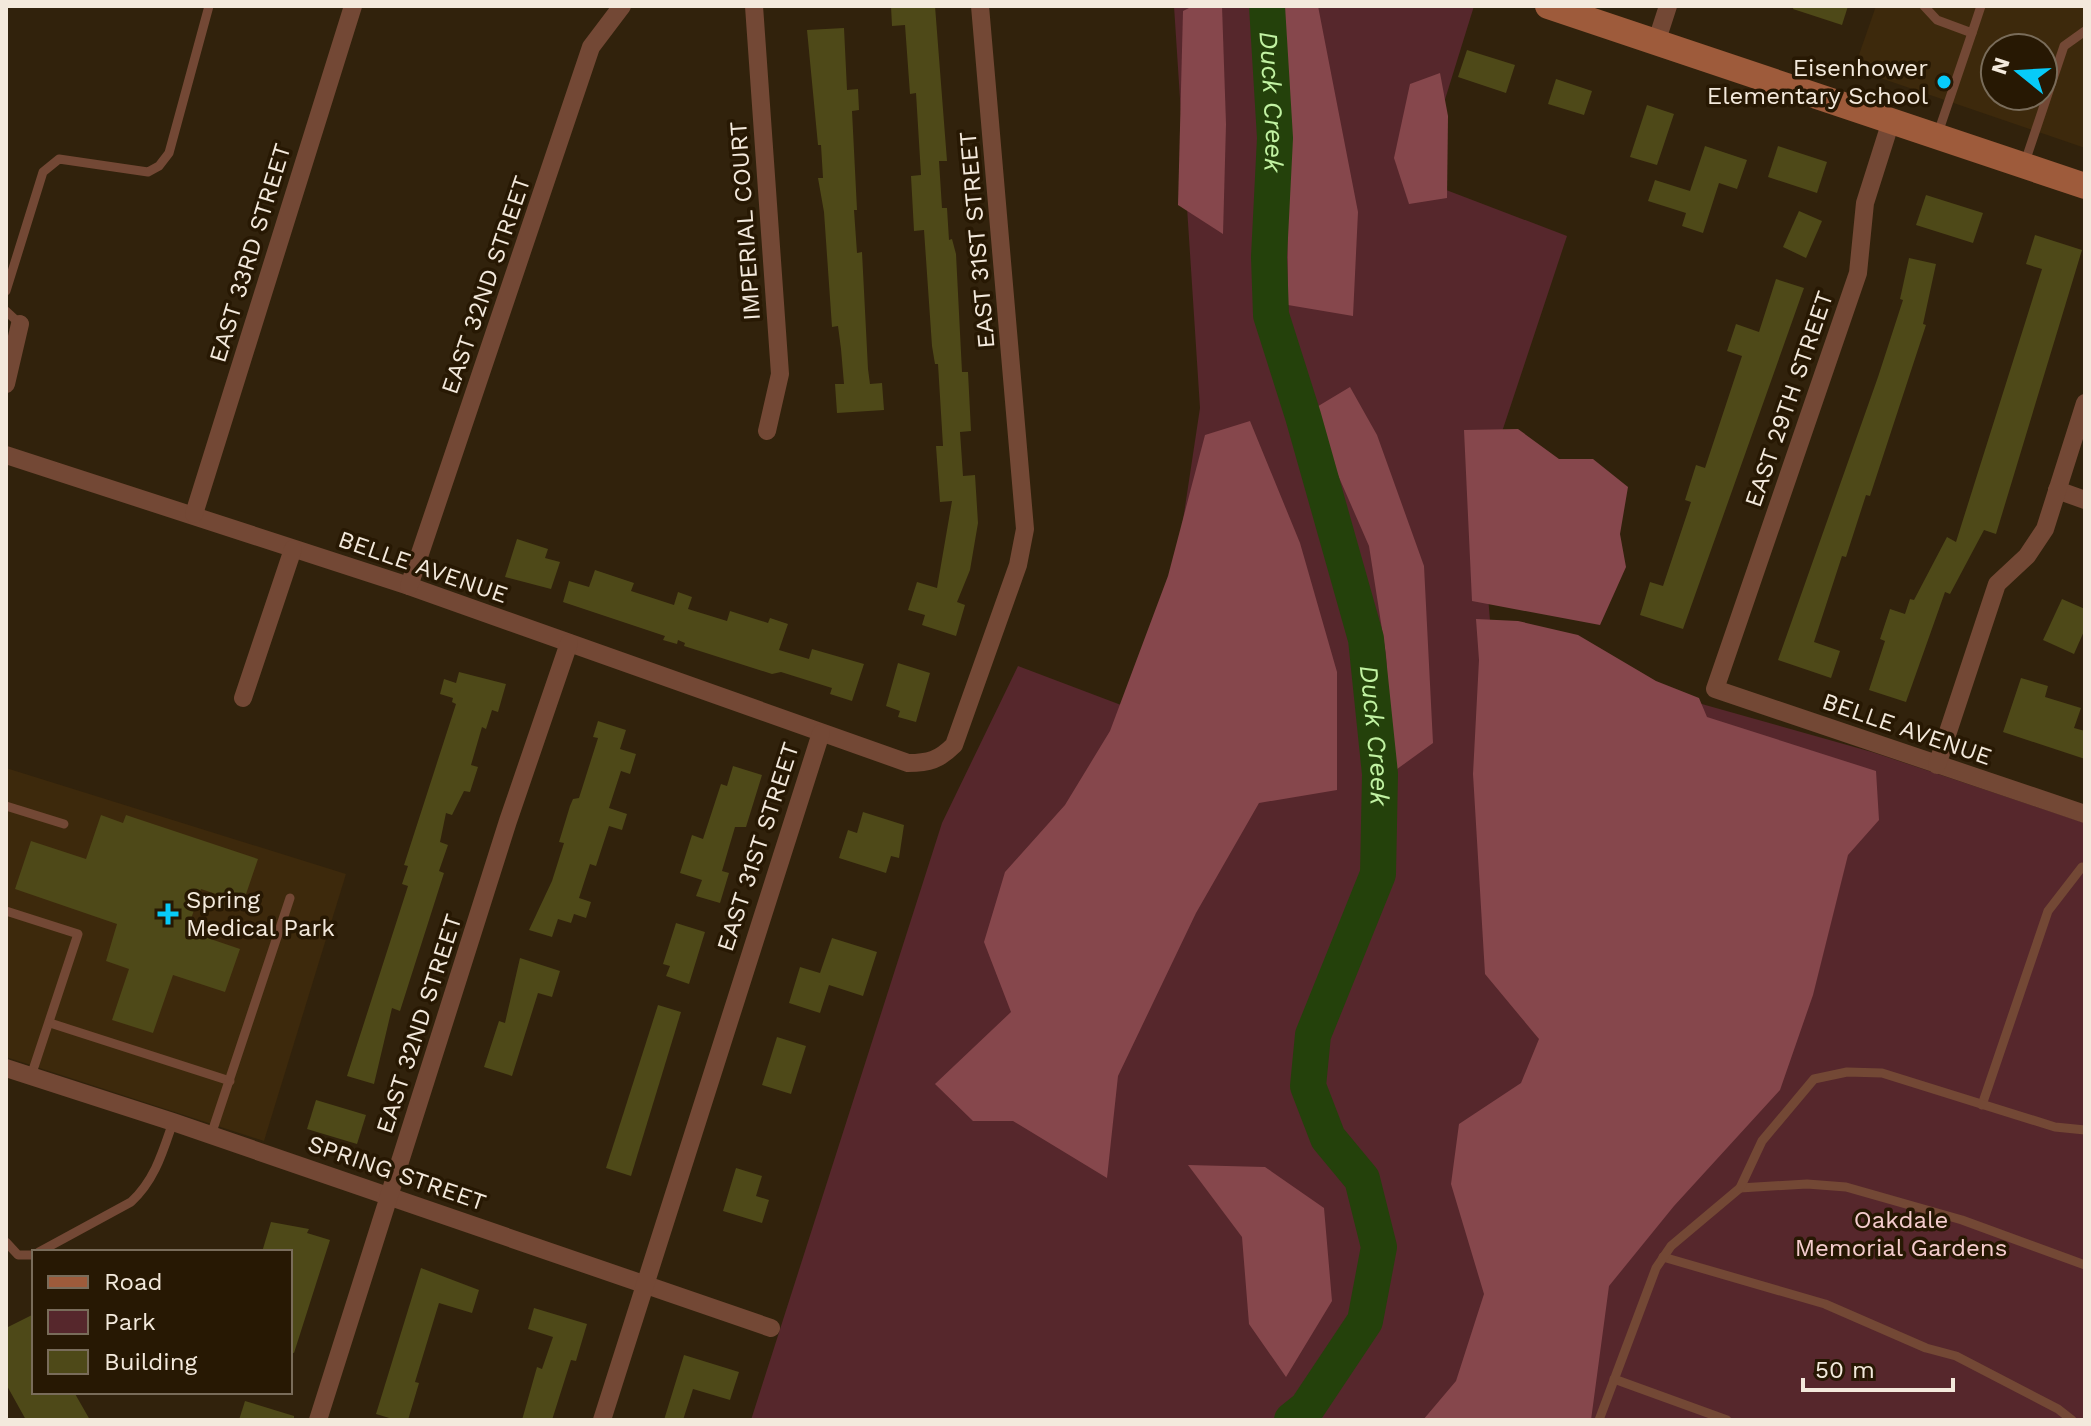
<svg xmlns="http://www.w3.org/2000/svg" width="2091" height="1426" font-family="'Work Sans',sans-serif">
	<rect width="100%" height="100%" fill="#31220c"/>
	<g fill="#3d290c" fill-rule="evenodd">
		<path d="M1876 6H2085V148L1854 69ZM1995 48H2043V96H1995Z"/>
		<path d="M6 768 346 874 264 1141 6 1057Z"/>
	</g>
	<path fill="#56272c" d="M1174 6H1474L1420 180 1567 236 1480 498 1492 645 1872 752 2085 823V1420H751L942 823 1018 666 1129 708 1175 573 1200 408Z"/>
	<g fill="#86474c">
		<path d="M1193 6H1222L1226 124 1223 234 1178 205 1183 11Z"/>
		<path d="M1277 6H1318L1358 212 1353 316 1288 305 1287 173Z"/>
		<path d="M1440 73 1448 116 1447 198 1409 204 1394 158 1410 84Z"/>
		<path d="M1350 387 1377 435 1424 566 1433 743 1393 772 1386 655 1369 546 1310 411Z"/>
		<path d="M1250 421 1300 543 1337 672V790L1259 803 1196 913 1118 1076 1107 1178 1013 1121H973L935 1084 1011 1012 984 942 1005 872 1065 805 1110 731 1168 576 1205 435Z"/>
		<path d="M1518 429 1559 459H1593L1628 487 1620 534 1626 567 1600 625 1472 601 1464 430Z"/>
		<path d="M1476 619 1518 621 1578 635 1656 681 1699 698 1707 717 1876 771 1879 820 1848 855 1813 995 1780 1090 1674 1206 1609 1286 1591 1420H1423L1456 1381 1484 1294 1451 1184 1459 1124 1521 1083 1539 1039 1485 974 1473 774 1479 660Z"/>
		<path d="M1188 1165 1265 1167 1324 1208 1332 1301 1286 1377 1249 1324 1242 1237Z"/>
	</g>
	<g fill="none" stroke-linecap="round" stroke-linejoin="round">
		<path stroke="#24410b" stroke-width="36" id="s1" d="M1267 6 1275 138 1269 257 1271 315 1303 416 1366 639 1380 774 1378 874 1313 1035 1308 1086 1328 1138 1362 1179 1379 1247 1365 1321 1307 1408 1292 1420"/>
	</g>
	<g fill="#4e4918">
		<path d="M891 6H935L947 161H939L942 208H947L949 240 952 239 956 254 962 372H968L971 431 960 432 963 476 975 475 978 523 970 570 957 602 965 605 956 636 922 625 925 615 908 610 917 582 937 588 952 501 940 502 936 446H943L938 364H935L932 346 924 230 914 231 911 176 921 175 916 93 910 94 905 25 892 26Z"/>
		<path d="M1794 6H1848L1842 25 1793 9Z"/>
		<path d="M844 28 847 90 858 89 859 110 852 111 857 210H854L857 253 862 252 868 369 870 384 882 383 884 410 837 413 835 384H844L841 349 838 326 832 327 824 212 818 178H823L821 145H818L807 30Z"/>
		<path d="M1467 50 1515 65 1506 93 1458 77Z"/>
		<path d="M1556 79 1592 91 1584 115 1548 104Z"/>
		<path d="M1647 105 1674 114 1657 165 1630 157Z"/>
		<path d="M1705 146 1747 160 1737 189 1719 183 1703 233 1682 226 1686 213 1648 201 1655 180 1690 191Z"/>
		<path d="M1778 146 1827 162 1817 193 1768 177Z"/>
		<path d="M1926 195 1983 213 1973 243 1916 225Z"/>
		<path d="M1799 211 1822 221 1806 258 1783 247Z"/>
		<path d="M2035 235 2082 250 1996 534 1984 530 1950 594 1945 592 1906 702 1869 690 1885 641 1880 639 1890 609 1905 614 1910 599 1914 600 1947 537 1956 542 2042 269 2026 264Z"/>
		<path d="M1909 258 1936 264 1923 324 1926 325 1870 496 1866 495 1846 557 1842 556 1814 642 1840 651 1831 678 1778 660 1878 377 1903 300 1900 299Z"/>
		<path d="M1776 279 1804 288 1683 629 1640 615 1650 582 1663 586 1691 502 1685 500 1696 465 1705 468 1742 356 1727 351 1736 324 1759 332Z"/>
		<path d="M517 539 548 549 545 558 560 562 551 589 505 577Z"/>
		<path d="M595 570 634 583 631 591 674 605 678 592 692 597 688 609 727 621 730 611 768 623 770 618 788 624 779 650 809 659 812 649 864 664 852 701 830 694 832 688 781 672 772 674 684 646 685 643 678 640 677 644 663 640 665 636 563 602 569 581 589 587Z"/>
		<path d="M2062 599 2085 609V629L2074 654 2043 640Z"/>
		<path d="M898 663 930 673 916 722 898 717 900 711 886 706Z"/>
		<path d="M459 672 506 684 498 712 492 710 486 729 482 727 471 765 478 767 470 792 464 791 452 815 446 813 440 842 448 845 439 871 444 873 400 1011 392 1008 374 1084 347 1076 408 886 402 884 408 866 404 865 456 704 452 702 453 698 440 694 444 679 456 683Z"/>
		<path d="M2021 678 2048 686 2045 697 2081 708 2074 728 2085 731V759L2003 732Z"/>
		<path d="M598 721 626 730 620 749 636 754 630 774 621 771 609 808 627 814 622 830 609 826 596 866 590 864 579 898 591 902 586 918 574 914 571 923 558 919 552 937 529 930 552 881 564 843 559 842 570 806 573 799 579 798 598 738 593 737Z"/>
		<path d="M733 766 762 775 746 827H735L722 871 729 873 720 903 696 896 702 880 680 873 692 835 703 839 721 784 727 786Z"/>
		<path d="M863 812 904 825 899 858 891 856 886 873 839 858 848 830 857 833Z"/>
		<path d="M101 815 123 823 126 815 258 859 243 903 201 889 187 931 240 949 225 992 173 975 153 1033 112 1020 129 969 106 961 117 924 15 889 31 841 86 859Z"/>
		<path d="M676 923 705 932 689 984 666 976 670 966 663 964Z"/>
		<path d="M832 938 877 952 863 996 829 985 820 1013 789 1003 800 967 820 973Z"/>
		<path d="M520 958 560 971 552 997 538 993 512 1076 484 1067 499 1021 505 1023Z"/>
		<path d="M658 1005 681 1012 631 1176 606 1168Z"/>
		<path d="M777 1037 806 1046 791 1094 762 1085Z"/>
		<path d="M316 1100 366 1115 357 1144 307 1129Z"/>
		<path d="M736 1168 762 1176 756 1196 769 1200 762 1223 723 1211Z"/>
		<path d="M271 1222 309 1229 307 1233 330 1240 294 1353 290 1352V1252H262Z"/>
		<path d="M421 1268 479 1290 472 1313 439 1303 415 1382 419 1383 408 1420H396L376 1414Z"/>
		<path d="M534 1308 587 1324 576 1361 571 1360 552 1420H522L537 1367 542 1369 553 1337 528 1329Z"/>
		<path d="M34 1314V1392H74L90 1420H26L6 1384V1328Z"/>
		<path d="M684 1355 739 1372 730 1400 693 1389 683 1420H664Z"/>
		<path d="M245 1401 294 1416V1420H239Z"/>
	</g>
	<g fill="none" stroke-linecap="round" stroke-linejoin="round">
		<g stroke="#734835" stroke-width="9">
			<path d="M1924 6 1937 20 1972 33 1981 6"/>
			<path d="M1938 133 1972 33"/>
			<path d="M2025 162 2064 46 2085 31"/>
			<path d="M6 291 43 172 59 159 148 172 159 166 169 153 209 6"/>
			<path d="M6 311 20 324"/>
			<path d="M6 806 64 824"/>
			<path d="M6 911 78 934 31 1076"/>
			<path d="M50 1023 230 1081"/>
			<path d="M1982 1105 2048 911 2082 867 2085 868"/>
			<path d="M211 1135 290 898"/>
			<path d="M1740 1188 1807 1184 1846 1187 1962 1220 2085 1265"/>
			<path d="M6 1242 18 1255H34"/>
			<path d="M39 1252 131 1202C155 1180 163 1151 173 1122"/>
			<path d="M1663 1257 1825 1304 1926 1348 1956 1356 2058 1409 2072 1420"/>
			<path d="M1614 1379 1727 1420"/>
			<path d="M1599 1420 1656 1268 1671 1246 1740 1188 1762 1141 1814 1079 1847 1072 1882 1073 2055 1127 2085 1130"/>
		</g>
		<g stroke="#734835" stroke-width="18">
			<path d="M754 6 780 374 767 431"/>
			<path d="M1656 43 1668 6"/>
			<path d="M1891 121 1865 203 1858 273 1715 689 2085 814"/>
			<path d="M6 384 20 324"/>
			<path d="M6 455 409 586 908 763C929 763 939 760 954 745L1018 565 1025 529 980 6"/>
			<path d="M2057 490 2085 500"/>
			<path d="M194 514 353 6"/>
			<path d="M409 586 591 47 622 6"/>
			<path d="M243 698 293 549"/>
			<path d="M1937 765 1997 584 2027 556 2045 529 2085 403"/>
			<path d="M6 1068 173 1122 771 1328"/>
			<path d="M318 1420 508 821 569 643"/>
			<path d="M602 1420 821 733"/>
		</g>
		<path stroke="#9e5b3b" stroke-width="26" d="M1548 6 2085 186"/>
	</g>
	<g fill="#07cbf9" stroke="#271803" stroke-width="3">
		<circle cx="1944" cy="82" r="8"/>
		<path d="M164 902h8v8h8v8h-8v8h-8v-8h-8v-8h8z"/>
	</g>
	<g text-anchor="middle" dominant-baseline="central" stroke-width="7" stroke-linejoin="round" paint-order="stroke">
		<g font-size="24" fill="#f3e9dc" stroke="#271803" text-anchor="end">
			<text x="1928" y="68">Eisenhower<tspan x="1928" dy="28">Elementary School</tspan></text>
			<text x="186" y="900" text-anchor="start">Spring<tspan x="186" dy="28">Medical Park</tspan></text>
		</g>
		<g font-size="24" fill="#f3e9dc" stroke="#271803">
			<text transform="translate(745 221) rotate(-94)">IMPERIAL COURT</text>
			<text transform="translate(977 240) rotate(-95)">EAST 31ST STREET</text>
			<text transform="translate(250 253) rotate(-73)">EAST 33RD STREET</text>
			<text transform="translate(486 285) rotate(-71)">EAST 32ND STREET</text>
			<text transform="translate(1789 399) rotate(-71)">EAST 29TH STREET</text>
			<text transform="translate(423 567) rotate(19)">BELLE AVENUE</text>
			<text transform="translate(1907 729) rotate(19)">BELLE AVENUE</text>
			<text transform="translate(758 847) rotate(-72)">EAST 31ST STREET</text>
			<text transform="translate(419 1024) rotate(-72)">EAST 32ND STREET</text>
			<text transform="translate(397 1173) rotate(19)">SPRING STREET</text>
		</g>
		<g font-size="24" fill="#f5ccce" stroke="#271803">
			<text x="1901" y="1220">Oakdale<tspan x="1901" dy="28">Memorial Gardens</tspan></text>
		</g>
		<g font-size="26" font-style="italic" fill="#c1f2a2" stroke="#271803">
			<text stroke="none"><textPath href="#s1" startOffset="96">Duck Creek</textPath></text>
			<text stroke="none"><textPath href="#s1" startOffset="744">Duck Creek</textPath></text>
		</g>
	</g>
	<rect width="2091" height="1426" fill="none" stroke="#f3e9dc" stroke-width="16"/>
	<rect x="32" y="1250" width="260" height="144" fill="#271803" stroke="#796c5a" stroke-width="2"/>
	<rect x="48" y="1276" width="40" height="12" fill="#9e5b3b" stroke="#796c5a" stroke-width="2"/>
	<text x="104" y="1290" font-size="24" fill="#f3e9dc">Road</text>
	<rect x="48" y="1310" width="40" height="24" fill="#56272c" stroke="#796c5a" stroke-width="2"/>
	<text x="104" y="1330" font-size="24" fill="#f3e9dc">Park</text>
	<rect x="48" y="1350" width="40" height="24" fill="#4e4918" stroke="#796c5a" stroke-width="2"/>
	<text x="104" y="1370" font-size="24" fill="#f3e9dc">Building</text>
	<g transform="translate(2019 72) rotate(288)"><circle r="38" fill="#271803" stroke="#796c5a" stroke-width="2"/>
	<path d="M0-6L14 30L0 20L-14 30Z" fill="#07cbf9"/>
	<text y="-12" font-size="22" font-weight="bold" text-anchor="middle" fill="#f3e9dc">N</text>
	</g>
	<path d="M1803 1378v12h150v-12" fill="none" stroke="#f3e9dc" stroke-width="4"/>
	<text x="1815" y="1378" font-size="24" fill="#f3e9dc" stroke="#271803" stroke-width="6" paint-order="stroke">50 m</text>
</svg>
